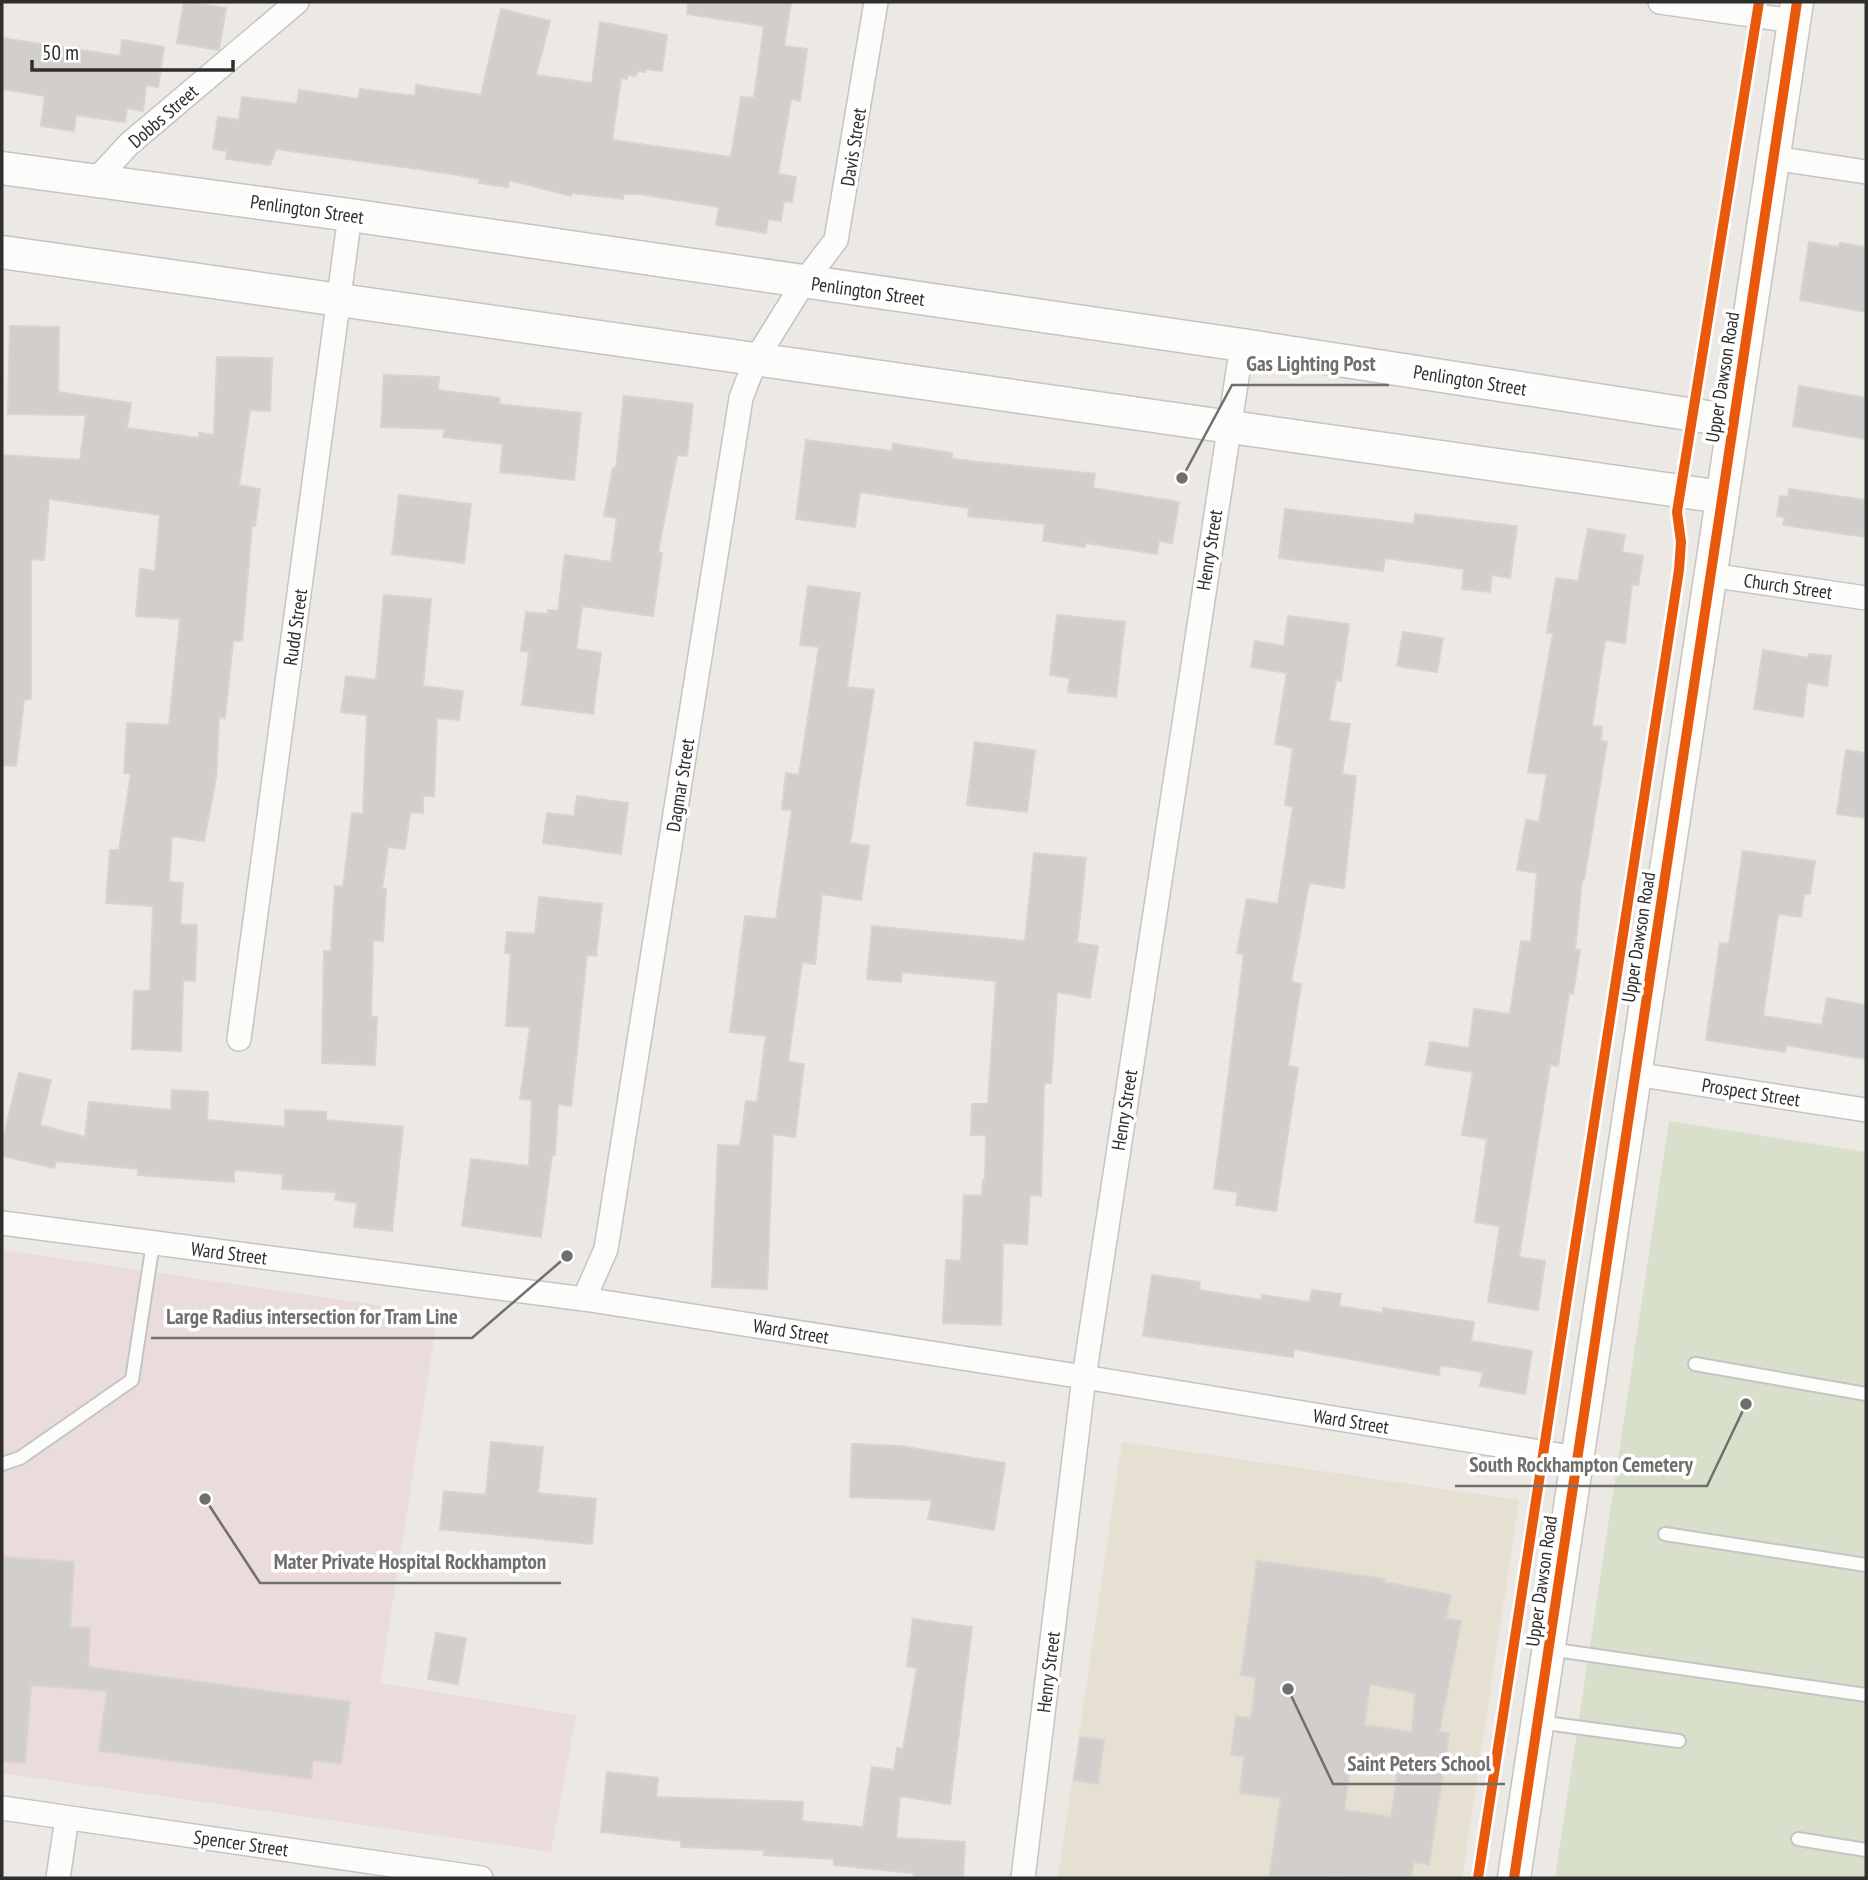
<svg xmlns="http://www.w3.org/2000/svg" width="1868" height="1880" font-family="'PT Sans Narrow',sans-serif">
	<rect width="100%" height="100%" fill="#ece8e4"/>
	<path fill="#e6e0d3" d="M1122 1442 1519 1500 1462 1878H1058Z"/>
	<path fill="#e9dcdb" d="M2 1250 438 1314 380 1683 576 1715 551 1852 2 1773Z"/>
	<path fill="#d8e0cc" d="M1669 1121 1866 1152V1878H1555Z"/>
	<g fill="#d1cecb" stroke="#d7d4d0" stroke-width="2" fill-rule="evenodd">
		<path d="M184 2 226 8 219 50 177 43Z"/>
		<path d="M688 2H791L784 46 807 49 800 101 791 99 778 174 796 177 792 202 784 201 781 221 768 219 766 233 716 225 719 207 639 194H623V199L571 193V196L509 180 508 187 479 183 480 179 453 174 276 149 270 165 226 159 227 151 213 149 218 117 239 120 242 97 297 104 299 90 358 99 360 89 415 96 416 85 481 95 501 9 550 21 536 75 592 83 600 22 667 35 662 71 645 69V72L637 71 636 76 628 75 627 79 621 78 612 140 731 157 741 97 754 98 764 26 687 14Z"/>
		<path d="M2 38 120 56 122 40 164 47 158 87 146 85 143 111 127 108 125 122 76 115 74 131 41 126 45 96 2 89Z"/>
		<path d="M1809 242 1839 247 1840 243 1866 247V312L1800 300Z"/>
		<path d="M10 326 59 327 58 392 131 403 127 428 199 438V433L214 435 217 357 272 358 270 411 250 410 239 485 260 489 255 526H252L242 641 233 640 225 718 219 717 216 778 204 841 172 836 169 882 183 883 180 924 197 925 195 981 183 980 181 1051 132 1049 134 991H150L153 906 106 903 110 850H119L131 774 124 773 127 723 169 725 180 619 136 616 140 569 155 571 160 515 49 499 44 560 31 559V699L24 700 16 766 2 765V455L80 460 86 415 8 414Z"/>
		<path d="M384 375 439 377 438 390 499 398V404L581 413 574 480 500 472 503 444 443 437 445 429 381 427Z"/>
		<path d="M1799 386 1866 398V439L1793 426Z"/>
		<path d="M624 396 693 404 687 456 677 455 658 552 662 553 653 616 582 606 576 649 601 653 593 714 522 705 529 652 521 651 526 612 548 614V610L558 611 565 555 611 562 617 518 604 516 613 468H616Z"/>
		<path d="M806 440 892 451 893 444 952 453 951 459 1095 474 1093 488 1179 502 1172 543 1159 541 1157 554 1086 543 1085 547 1043 541 1045 524 968 516 969 508 860 492 855 527 796 519Z"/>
		<path d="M1789 489 1866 500V537L1783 525 1785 517 1777 516 1780 496 1788 497Z"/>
		<path d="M399 495 471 504 464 563 392 554Z"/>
		<path d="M1285 509 1414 524 1415 514 1517 526 1510 578 1492 575 1490 592 1462 589 1464 569 1385 558 1383 571 1279 558Z"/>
		<path d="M1588 529 1625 535 1622 552 1643 556 1638 585 1632 584 1625 643 1605 640 1592 726 1602 727 1601 741 1607 742 1584 880H1582L1575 949 1580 950 1573 994 1569 993 1558 1066 1550 1065 1519 1257 1545 1261 1538 1310 1488 1302 1500 1226 1475 1222 1487 1139 1462 1135 1473 1072 1426 1065 1430 1042 1469 1048 1474 1009 1510 1014 1521 941 1531 942 1537 873 1517 870 1526 820 1539 822 1547 774 1528 772 1553 633H1547L1556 578 1578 581Z"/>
		<path d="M808 586 860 593 847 687 874 690 850 843 869 846 861 900 822 894 815 964 802 962 788 1062 804 1064 795 1137 773 1134 767 1289 712 1287 718 1145 740 1146 746 1101 757 1102 766 1036 730 1032 745 916 776 919 792 810 782 809 786 773 799 775 819 647 800 645Z"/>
		<path d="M384 595 431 599 423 686 463 691 459 720 437 718 434 796H423V813L410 812 405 849 388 847 382 889H386L383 941 373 940 371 1017H377L375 1065 322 1063 324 951H331L335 886 343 887 352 813 363 814 367 715 341 712 346 676 376 680Z"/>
		<path d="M1057 615 1125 622 1116 697 1068 692 1070 678 1050 675Z"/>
		<path d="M1288 616 1349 624 1341 681 1336 680 1329 721 1350 724 1342 774 1356 776 1344 888 1309 883 1291 982 1301 984 1288 1066 1298 1068 1276 1211 1236 1205 1238 1192 1214 1189 1244 954 1237 953 1247 899 1278 904 1293 807 1285 805 1293 748 1275 744 1287 673 1251 667 1255 641 1284 646Z"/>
		<path d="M1403 632 1443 638 1437 672 1397 666Z"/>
		<path d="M1763 650 1808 658 1809 654 1831 656 1827 686 1807 682 1803 717 1754 709Z"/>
		<path d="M975 742 1035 750 1027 812 967 805Z"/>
		<path d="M1846 750 1866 753V818L1837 814Z"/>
		<path d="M577 796 628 803 621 854 543 843 547 813 574 816Z"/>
		<path d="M1743 851 1815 861 1810 894H1804L1801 917 1778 914 1763 1016 1822 1025 1827 998 1866 1005V1059L1786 1045 1785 1052 1706 1040 1720 943 1729 944Z"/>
		<path d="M1034 853 1086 858 1077 943 1098 946 1090 998 1057 992 1051 1083H1044L1041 1196 1030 1195 1027 1244 1003 1243 1001 1325 943 1323 946 1260 961 1261 964 1195 982 1196 983 1180H985L986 1135H971L972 1104H988L996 981 902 972 901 982 867 979 872 926 1025 941Z"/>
		<path d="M539 897 602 904 596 956 587 955 571 1106 558 1104 555 1155H552L541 1237 462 1226 471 1159 529 1166 532 1100 520 1099 530 1027 506 1026 511 953H505L507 932 535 934Z"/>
		<path d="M19 1073 51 1080 40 1125 85 1137 89 1102 171 1110 172 1090 208 1092 207 1120 285 1127V1110L326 1112V1120L403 1127 392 1231 354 1227 357 1203 335 1200 336 1192 282 1189 283 1174 234 1170V1182L138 1175V1169L56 1161 54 1168 2 1156V1143Z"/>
		<path d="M1152 1275 1200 1282 1199 1290 1261 1300 1262 1295 1310 1302 1312 1290 1341 1294 1339 1306 1383 1313V1308L1474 1322 1471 1341 1532 1351 1525 1394 1480 1386 1483 1372 1440 1365 1439 1375 1294 1349 1293 1357 1143 1336Z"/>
		<path d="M491 1442 543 1447 538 1493 596 1499 592 1544 440 1529 444 1491 486 1495Z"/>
		<path d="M852 1444 900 1446 1005 1463 994 1530 928 1519 932 1500 850 1497Z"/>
		<path d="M2 1557 74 1562 70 1627 90 1628 88 1667 350 1702 341 1764 313 1760 311 1779 99 1751 107 1691 31 1685 25 1763 2 1761Z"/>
		<path d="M1257 1561 1385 1579 1384 1582 1451 1595 1446 1618 1461 1621 1439 1732 1449 1733 1429 1865 1414 1862 1411 1878 1330 1875 1329 1878H1269L1281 1798 1240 1793 1244 1757 1231 1755 1236 1716 1251 1718 1256 1677 1241 1675ZM1370 1684 1415 1693 1412 1732 1364 1725ZM1351 1761 1398 1768 1391 1817 1344 1810Z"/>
		<path d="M913 1619 972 1627 950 1804 900 1796 896 1838 965 1842 963 1878H914V1873L834 1865V1859L764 1855V1850L681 1847V1841L601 1832 607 1772 658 1778 656 1797 803 1802 802 1821 863 1827 872 1767 894 1770 897 1748 903 1749 917 1668 907 1666Z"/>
		<path d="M436 1633 466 1638 458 1684 428 1679Z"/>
		<path d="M1080 1737 1104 1740 1098 1784 1074 1780Z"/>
	</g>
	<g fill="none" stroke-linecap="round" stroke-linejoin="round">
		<g stroke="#c5c4c5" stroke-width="16">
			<g id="lane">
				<path d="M1695 1364 1866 1394"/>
				<path d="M2 1464 20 1458 132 1380 153 1243"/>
				<path d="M1665 1534 1866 1565"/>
				<path d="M1549 1649 1866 1695"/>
				<path d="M1538 1722 1679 1741"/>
				<path d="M1798 1839 1866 1850"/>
			</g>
		</g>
		<g stroke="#c5c4c5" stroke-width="26">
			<g id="street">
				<path d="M1660 2 1794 21"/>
				<path d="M1773 158 1866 172"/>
				<path d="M96 180 129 144 297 2"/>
				<path d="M1710 575 1866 598"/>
				<path d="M239 1039 350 215"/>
				<path d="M1635 1074 1866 1110"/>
				<path d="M2 1223 584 1299 1084 1377 1577 1458"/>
				<path d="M584 1299 606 1249 741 398 756 359 804 282 836 240 876 2"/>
				<path d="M2 1808 481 1878"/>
				<path d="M58 1878 67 1818"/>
				<path d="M1023 1878 1084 1377 1242 345"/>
			</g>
		</g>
		<g stroke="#c5c4c5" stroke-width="35">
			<g id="secondary">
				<path d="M2 168 350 215 1242 345 1733 421"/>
				<path d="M2 252C575 338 1149 410 1722 497"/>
				<path d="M1514 1878 1797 2"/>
			</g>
		</g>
		<use href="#lane" stroke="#fcfcfb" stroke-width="12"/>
		<use href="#street" stroke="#fcfcfb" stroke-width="23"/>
		<use href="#secondary" stroke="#fcfcfb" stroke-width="32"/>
		<g stroke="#fff" stroke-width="15">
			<g id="cycleway">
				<path d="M1478 1878 1679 570 1681 542 1677 512 1759 2"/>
				<path d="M1514 1878 1797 2"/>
			</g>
		</g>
		<use href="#cycleway" stroke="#e8590c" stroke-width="10"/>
	</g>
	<g text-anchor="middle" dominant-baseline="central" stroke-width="7" stroke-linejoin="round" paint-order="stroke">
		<g font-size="19" fill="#2e2e2e" stroke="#fff">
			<text transform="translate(163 116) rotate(-41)">Dobbs Street</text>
			<text transform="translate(853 147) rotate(-81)">Davis Street</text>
			<text transform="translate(307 209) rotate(8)">Penlington Street</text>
			<text transform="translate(868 291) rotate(8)">Penlington Street</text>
			<text transform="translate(1722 377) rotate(-81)">Upper Dawson Road</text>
			<text transform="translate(1470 380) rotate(9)">Penlington Street</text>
			<text transform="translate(1209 550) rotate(-81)">Henry Street</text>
			<text transform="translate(1788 586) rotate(8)">Church Street</text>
			<text transform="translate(295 627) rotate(-82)">Rudd Street</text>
			<text transform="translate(680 785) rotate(-81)">Dagmar Street</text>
			<text transform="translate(1638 937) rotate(-81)">Upper Dawson Road</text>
			<text transform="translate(1751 1092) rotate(9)">Prospect Street</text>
			<text transform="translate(1124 1110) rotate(-81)">Henry Street</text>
			<text transform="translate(229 1253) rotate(7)">Ward Street</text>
			<text transform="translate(791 1331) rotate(9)">Ward Street</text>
			<text transform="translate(1351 1421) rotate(9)">Ward Street</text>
			<text transform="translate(1541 1581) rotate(-82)">Upper Dawson Road</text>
			<text transform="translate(1048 1672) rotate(-83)">Henry Street</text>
			<text transform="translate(241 1843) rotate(8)">Spencer Street</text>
		</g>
	</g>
	<path fill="none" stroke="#706f6e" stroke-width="2.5" d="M1182 478L1232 385H1389M567 1256L472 1338H151M1746 1404L1707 1486H1455M205 1499L260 1583H561M1288 1689L1333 1784H1505"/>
	<g fill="#706f6e" stroke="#fff" stroke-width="2.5">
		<circle cx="1182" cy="478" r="7"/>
		<circle cx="567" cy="1256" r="7"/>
		<circle cx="1746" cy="1404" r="7"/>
		<circle cx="205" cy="1499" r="7"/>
		<circle cx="1288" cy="1689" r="7"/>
	</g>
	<g font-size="21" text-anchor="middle" font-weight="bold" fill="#706f6e" stroke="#fff" stroke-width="7" stroke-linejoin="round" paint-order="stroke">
		<text x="1311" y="371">Gas Lighting Post</text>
		<text x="312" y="1324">Large Radius intersection for Tram Line</text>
		<text x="1581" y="1472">South Rockhampton Cemetery</text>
		<text x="410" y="1569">Mater Private Hospital Rockhampton</text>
		<text x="1419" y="1771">Saint Peters School</text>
	</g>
	<rect width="1868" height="1880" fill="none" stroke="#2e2e2e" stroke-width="7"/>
	<path d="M32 60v10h201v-10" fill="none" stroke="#2e2e2e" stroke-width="3.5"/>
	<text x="42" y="60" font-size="21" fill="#2e2e2e" stroke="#ffffff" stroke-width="5" paint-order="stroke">50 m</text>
</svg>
